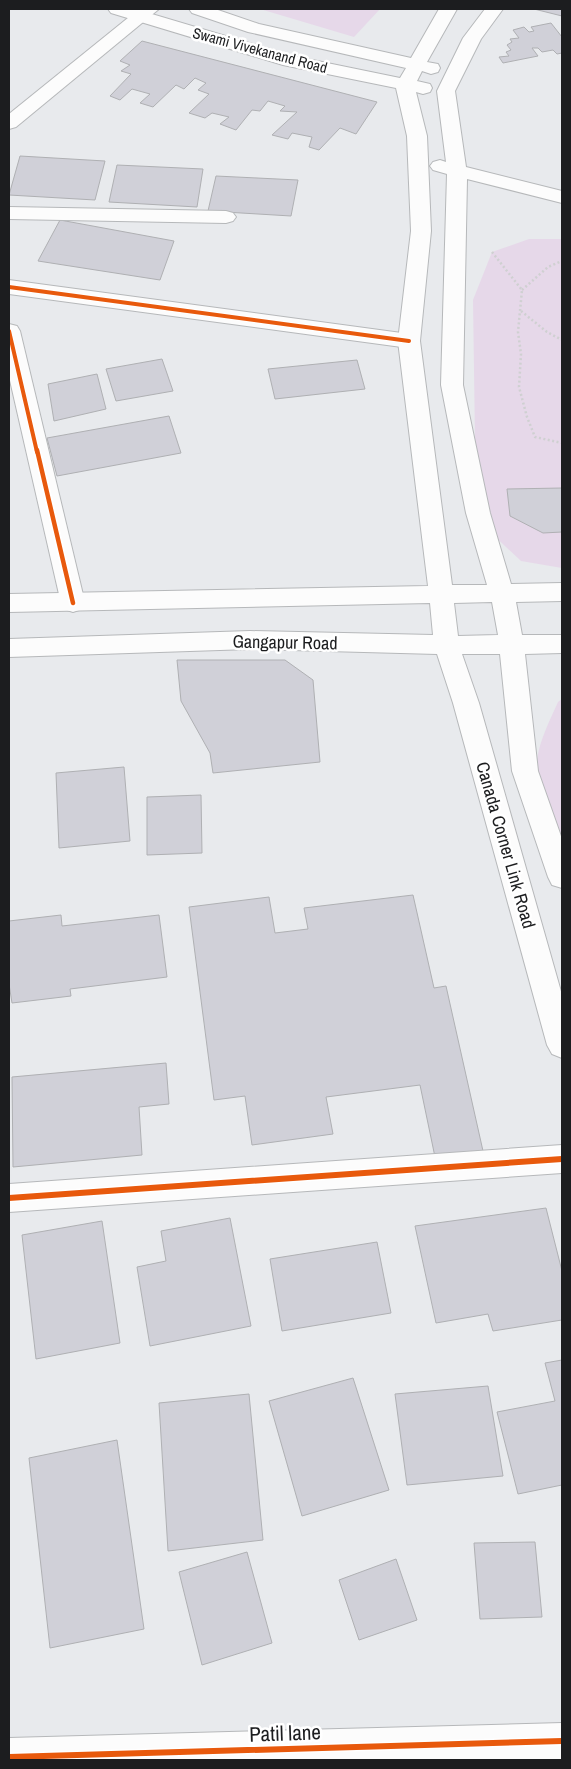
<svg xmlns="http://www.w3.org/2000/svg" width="571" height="1769" font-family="'Archivo Narrow',sans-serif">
	<rect width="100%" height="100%" fill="#e8eaed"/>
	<g fill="#e6d8e9">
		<path d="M260 9H380L354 37Z"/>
		<path d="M529 239H562V568L521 561 490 532 476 510 473 300 492 252Z"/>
		<path d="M562 699V857C555 834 534 781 537 760 540 739 550 720 558 702Z"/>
	</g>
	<g fill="#d0d0d8" stroke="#afb0b3">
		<path d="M534 9H562V16Z"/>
		<path d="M551 23 562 37V53L557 54 553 50 542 52 538 48H532L538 56 503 63 499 57 509 56 506 52 511 50 507 45 512 42 510 39 519 38 513 30 524 27 529 32 534 31 531 27Z"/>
		<path d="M142 41 377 102 356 134 340 128 319 150 309 147 312 137 292 133 288 139 272 135 297 112 280 111 285 106 268 101 260 111 252 110 236 130 220 124 229 117 212 113 205 118 189 113 209 94 198 90 206 83 195 78 184 89 176 85 153 107 140 103 150 94 132 89 120 100 110 96 131 74 121 71 130 65 120 61Z"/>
		<path d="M20 156 105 161 95 200 9 195Z"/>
		<path d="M117 165 203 169 197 207 109 202Z"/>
		<path d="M216 176 298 180 291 216 208 211Z"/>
		<path d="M60 220 174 241 160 280 38 261Z"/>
		<path d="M162 359 173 391 116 401 106 369Z"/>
		<path d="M357 360 365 389 275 399 268 369Z"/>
		<path d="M97 374 106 409 54 421 48 384Z"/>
		<path d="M169 416 181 453 57 476 47 438Z"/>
		<path d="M562 488V532L543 533 510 516 507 489Z"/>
		<path d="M177 660H285L313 680 320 762 213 773 210 753 181 701Z"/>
		<path d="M124 767 130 841 59 848 56 773Z"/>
		<path d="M201 795 202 853 147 855V797Z"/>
		<path d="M413 895 434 988 446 986 483 1151 435 1157 420 1085 326 1097 333 1134 252 1145 245 1096 214 1100 189 907 269 897 275 933 308 929 304 908Z"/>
		<path d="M61 915 62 926 159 915 167 977 70 989 71 996 12 1003 9 984V921Z"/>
		<path d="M166 1063 169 1104 139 1107 142 1155 13 1167 12 1077Z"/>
		<path d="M546 1208 562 1271V1320L493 1331 488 1314 436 1323 415 1226Z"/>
		<path d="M230 1218 251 1326 150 1346 137 1267 166 1261 161 1231Z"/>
		<path d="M102 1221 120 1343 36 1359 22 1235Z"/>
		<path d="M377 1242 391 1313 282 1331 270 1259Z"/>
		<path d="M562 1360V1485L518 1494 497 1412 555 1401 545 1363Z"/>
		<path d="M353 1378 389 1490 302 1516 269 1401Z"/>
		<path d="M488 1386 503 1476 407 1485 395 1394Z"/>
		<path d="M249 1394 263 1540 168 1551 159 1403Z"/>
		<path d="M117 1440 144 1629 50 1648 29 1458Z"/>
		<path d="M535 1542 542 1617 480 1619 474 1543Z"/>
		<path d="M247 1552 272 1643 202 1665 179 1572Z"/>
		<path d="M396 1559 417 1620 359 1640 339 1580Z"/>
	</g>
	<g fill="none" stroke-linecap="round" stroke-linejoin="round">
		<g stroke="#b6b8ba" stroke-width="2">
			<g id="minor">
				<path d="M139 9H159L16 127 9 129V114Z"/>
				<path d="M9 207 226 211 233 213 236 217 233 221 226 223 9 219Z"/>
				<path d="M9 280 409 334 417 336 420 341 417 346 409 348 9 294Z"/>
				<path d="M9 324 17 326 20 331 85 603 82 609 73 612 64 609 61 603 9 376Z"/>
				<path d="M562 1145V1173L9 1212V1184Z"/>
				<path d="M562 1723V1759L9 1760V1738Z"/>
			</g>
		</g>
		<g stroke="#b6b8ba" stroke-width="2">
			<path id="major" d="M108 9H135L293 56 400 78 406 68 248 32 192 13 189 9H215L259 24 411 58 439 9H457L427 62 438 64 440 68 438 72 431 74 422 71 417 81 430 84 432 88 430 92 423 94 416 92 427 136 431 231 420 341 452 585H487L466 513 441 385 447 174 433 170 430 166 433 162 440 160 446 162 437 91 463 38 485 9H503L481 39 455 91 466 167 562 191V203L467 179 463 385 490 513 511 584 562 583V601L516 602 522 635H562V653L525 654 538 771 562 839V888L552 885 548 877 512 771 500 654H462L479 703 562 995V1058L552 1054 547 1045 453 703 437 654 250 649 9 657V639L250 631 433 635 430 603 9 612V594L428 586 398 341 411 231 407 136 396 88 283 65 111 13ZM492 602 498 635 458 636 454 603Z"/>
		</g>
		<g stroke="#cfd0d1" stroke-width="2.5" stroke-dasharray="2 2.5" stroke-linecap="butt">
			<path d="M492 252 522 290 518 332 521 354 519 387 527 417 535 437 562 443"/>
			<path d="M522 290 548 267 562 261"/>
			<path d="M521 311 547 332 562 340"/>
		</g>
		<use href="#minor" fill="#fcfcfc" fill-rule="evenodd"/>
		<use href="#major" fill="#fcfcfc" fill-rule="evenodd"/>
		<g stroke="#fff" stroke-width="6">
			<g id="cycleway-far2">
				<path d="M9 287 409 341"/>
				<path d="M9 331 37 452"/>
			</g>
		</g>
		<g stroke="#fff" stroke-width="8">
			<path id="cycleway-far1" d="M37 450 73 603"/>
		</g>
		<g stroke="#fff" stroke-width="9">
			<g id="cycleway">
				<path d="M9 1198 562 1159"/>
				<path d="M9 1757 562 1741"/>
			</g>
		</g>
		<use href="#cycleway-far2" stroke="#e8590c" stroke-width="4"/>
		<use href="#cycleway-far1" stroke="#e8590c" stroke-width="4.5"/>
		<use href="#cycleway" stroke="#e8590c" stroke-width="6"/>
	</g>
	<g text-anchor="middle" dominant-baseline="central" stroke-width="5" stroke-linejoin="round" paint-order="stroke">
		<g font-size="15" fill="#1c1d1f" stroke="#fff">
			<text transform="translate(260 50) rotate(15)">Swami Vivekanand Road</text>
		</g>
		<g font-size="18" fill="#1c1d1f" stroke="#fff">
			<text transform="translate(285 642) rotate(1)">Gangapur Road</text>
			<text transform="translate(506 845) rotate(74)">Canada Corner Link Road</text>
		</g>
		<g font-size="21" fill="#1c1d1f" stroke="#fff">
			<text transform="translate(285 1733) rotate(-2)">Patil lane</text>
		</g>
	</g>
	<rect width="571" height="1769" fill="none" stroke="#1c1d1f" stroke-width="20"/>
</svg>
